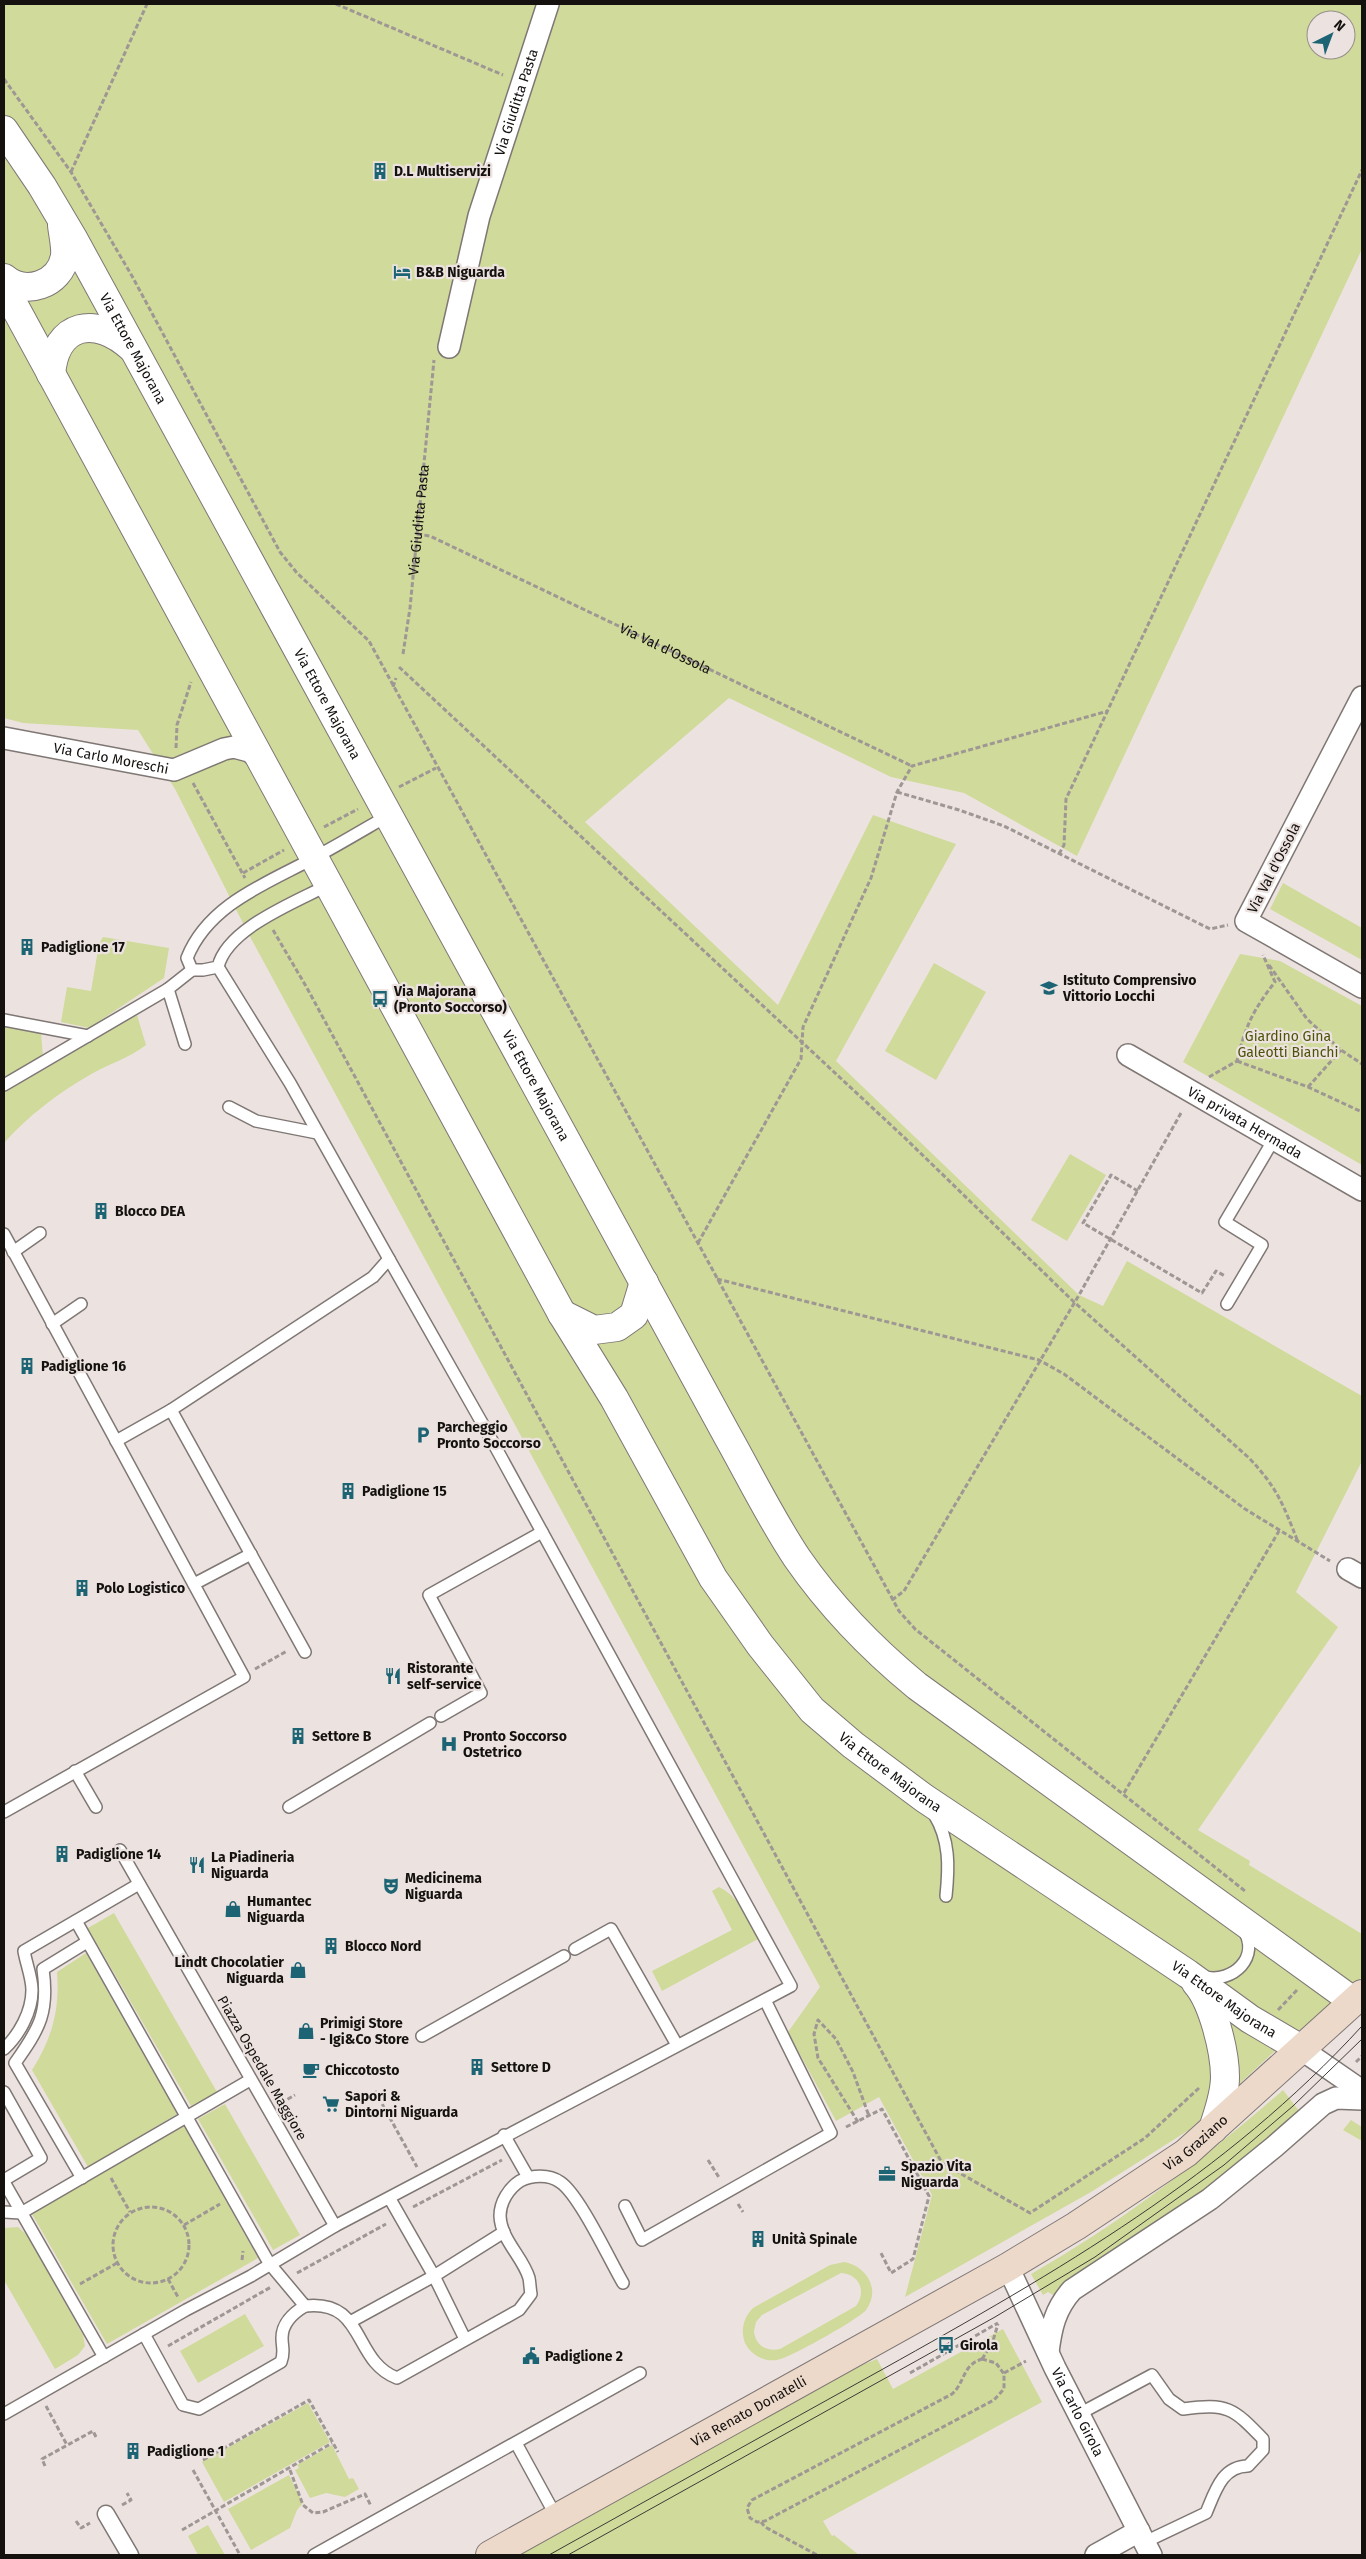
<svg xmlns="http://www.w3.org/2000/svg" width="1366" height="2559" font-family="'Fira Sans',sans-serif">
	<rect width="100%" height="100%" fill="#ece3e0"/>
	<g fill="#d0da9b" fill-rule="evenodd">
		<path d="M4 4H1362V249L1077 856 964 793 891 777 729 698 585 822 778 1005 873 815 956 844 836 1061 1079 1295 1103 1306 1127 1261 1362 1396V1461L1296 1592 1338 1627 1198 1830 1250 1861 1249 1865 1362 1934V1977L1275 2051 1189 2130 1091 2192 905 2297 932 2195 879 2097 836 2121 788 2032 820 1987 248 933 175 789 138 730 23 723 4 718ZM1316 20H1346V50H1316Z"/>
		<path d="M1283 883 1362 928V960L1270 909Z"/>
		<path d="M103 937 169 948 164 978 89 1028 61 1022 67 987 91 991 99 944Z"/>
		<path d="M1240 954 1280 961 1362 1006V1165L1183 1062Z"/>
		<path d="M934 963 986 992 936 1080 885 1051Z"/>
		<path d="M137 1015 146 1045C128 1059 108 1064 88 1076 58 1093 27 1117 4 1143V1093Z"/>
		<path d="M4 1025 41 1032 43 1057 4 1082Z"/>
		<path d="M1070 1154 1106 1175 1067 1241 1031 1220Z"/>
		<path d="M719 1887C740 1897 747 1919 758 1939L662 1991 652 1971 732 1930 712 1891Z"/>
		<path d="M114 1913 217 2092 191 2106 88 1928Z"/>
		<path d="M86 1953 177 2114 88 2167 32 2070C52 2039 60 2009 57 1972Z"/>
		<path d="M1283 2090 1299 2111 1205 2191 1055 2296 1048 2292 1043 2295 1031 2274C1122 2222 1204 2159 1283 2090Z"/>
		<path d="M225 2104 300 2235 273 2250 198 2119Z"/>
		<path d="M1351 2120 1362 2127V2141L1343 2130Z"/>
		<path d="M184 2126 258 2258 107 2344 32 2214Z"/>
		<path d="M18 2227 27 2235 83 2335 85 2346 78 2355 55 2369 4 2280V2228Z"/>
		<path d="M844 2262C867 2266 881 2290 866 2310 859 2319 788 2359 777 2360 764 2362 751 2355 745 2343 740 2330 744 2317 753 2308L830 2265ZM841 2273C859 2274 867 2291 856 2306L780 2349C766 2352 755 2345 754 2331L756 2322 762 2315Z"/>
		<path d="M245 2314 264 2346 198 2383 180 2351Z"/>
		<path d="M1003 2329 1042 2402 823 2521 832 2536 834 2535 859 2555H516L847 2371 877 2359 893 2389Z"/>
		<path d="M308 2403 330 2442 224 2502 202 2462Z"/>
		<path d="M332 2445 349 2479 353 2478 359 2489 345 2497 326 2493 310 2498 295 2470 299 2468 297 2465Z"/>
		<path d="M289 2475 303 2503 297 2510 290 2528 251 2550 228 2509Z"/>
		<path d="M208 2525 225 2555H198L188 2536Z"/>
	</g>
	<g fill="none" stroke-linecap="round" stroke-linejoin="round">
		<g stroke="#7f7774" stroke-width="14">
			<g id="service">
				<path d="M330 884C296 902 227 928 218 967L203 970H192L187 958C208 905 265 884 312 859 338 845 363 830 389 815"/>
				<path d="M168 989 185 1044"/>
				<path d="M4 1020 88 1036"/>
				<path d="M4 1085 168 989 192 970"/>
				<path d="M229 1107 256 1121 317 1133"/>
				<path d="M4 1234 244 1677 4 1812"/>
				<path d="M13 1252 40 1233"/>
				<path d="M1227 1304 1262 1245 1225 1222 1274 1139"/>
				<path d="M52 1324 81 1304"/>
				<path d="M171 1410 305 1652"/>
				<path d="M116 1441 171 1410 373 1277 389 1259 290 1083 218 967"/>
				<path d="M194 1584 251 1554"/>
				<path d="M441 1716 481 1693 429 1595 542 1532"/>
				<path d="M75 1771 96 1807"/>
				<path d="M289 1807 430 1723"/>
				<path d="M934 1814C950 1840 949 1867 946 1896"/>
				<path d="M120 1850 335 2226"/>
				<path d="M76 1921 269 2263 305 2306C366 2299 352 2361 397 2378L519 2310 531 2294C530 2289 530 2283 529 2278 523 2257 501 2240 500 2216 500 2202 509 2188 520 2181 532 2175 549 2174 560 2182 579 2194 610 2261 623 2283"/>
				<path d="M575 1949 611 1929 677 2045"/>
				<path d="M1205 1977C1233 1983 1261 1957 1243 1929"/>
				<path d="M422 2036 564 1956"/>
				<path d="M4 2049C19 2035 32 2012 32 1990 32 1978 26 1963 24 1951L139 1884"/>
				<path d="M4 2092 41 2158 4 2180"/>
				<path d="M504 2135 528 2177"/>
				<path d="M82 2178 15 2063C40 2028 49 2012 43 1969L87 1942"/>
				<path d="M4 2182 104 2357"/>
				<path d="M390 2199 434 2276 465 2339"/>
				<path d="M625 2206 642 2240 831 2133 765 2000"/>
				<path d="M4 2212 21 2213 250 2080"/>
				<path d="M350 2322 434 2276 504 2232"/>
				<path d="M144 2334 183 2405 199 2409 281 2362C285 2352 282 2348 282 2338 282 2324 293 2313 305 2306"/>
				<path d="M4 2414 186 2310 251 2276 335 2226 791 1986 490 1437 389 1259"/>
				<path d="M1079 2414 1152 2375 1169 2399 1183 2409C1228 2403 1233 2408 1263 2439V2450L1248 2466C1222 2466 1215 2492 1206 2513L1145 2542"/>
				<path d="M516 2443 557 2518"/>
				<path d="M314 2555 640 2373"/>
			</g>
		</g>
		<g stroke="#7f7774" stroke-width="19">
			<path id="pedestrian" d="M106 2514 130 2555"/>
		</g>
		<g stroke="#7f7774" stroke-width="24">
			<g id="minor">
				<path id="s3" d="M449 347 479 216 548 4"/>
				<path d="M1362 697 1246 921 1362 987"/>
				<path id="s4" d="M4 738 174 770 224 749 234 747 249 751 263 761"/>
				<path id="s5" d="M1128 1055 1362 1190"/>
				<path d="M1348 1569 1362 1577"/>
				<path d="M1301 2049 1362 2091"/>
				<path id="s6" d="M1008 2267 1055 2368 1151 2555"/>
				<path d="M1048 2352C1051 2328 1055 2309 1072 2290L1210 2199 1274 2147 1323 2104 1336 2098 1362 2099"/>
				<path d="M1096 2555 1139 2531"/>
			</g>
		</g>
		<g stroke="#7f7774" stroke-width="30">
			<g id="tertiary">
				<path id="s7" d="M4 130 42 186 74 240 727 1435C750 1476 771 1519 797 1558 831 1607 872 1649 917 1686L1353 2001"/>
				<path d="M4 278C25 296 60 285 65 256 66 246 63 235 62 225"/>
				<path id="s8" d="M4 287 562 1314 614 1398 713 1578 760 1645 812 1710 853 1745 924 1798 1188 1974 1250 2019 1301 2049"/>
				<path d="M51 374C56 322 96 315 132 348"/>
				<path d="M562 1314 594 1330 617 1327 634 1315 644 1282"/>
				<path d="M1196 1983C1213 2002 1225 2052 1225 2077 1225 2095 1218 2113 1213 2129"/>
			</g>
		</g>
		<g stroke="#7f7774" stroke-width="30">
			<g id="secondary">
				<path id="s9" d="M490 2555 1008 2267 1076 2226 1186 2153 1362 1994"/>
			</g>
		</g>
		<g stroke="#9e9794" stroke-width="3" stroke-dasharray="5 2.5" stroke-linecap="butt">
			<path d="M336 4 503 75"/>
			<path d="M4 79 71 172 132 276 280 552 297 573 369 641 899 1611 915 1629 1245 1891"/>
			<path d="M71 172 147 4"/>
			<path id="s1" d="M417 534 430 536 912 766"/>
			<path id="s2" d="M403 654 410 608 434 360"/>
			<path d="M399 667 907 1140 1074 1302 1248 1457C1277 1487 1283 1504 1298 1542"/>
			<path d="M393 687 396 678"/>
			<path d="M176 748 177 725 191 682"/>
			<path d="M193 783 245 878"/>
			<path d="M399 787 436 768"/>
			<path d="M897 792 959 810 1004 826 1210 929 1228 925"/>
			<path d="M324 827 358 809"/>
			<path d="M1059 854 1064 845 1066 799 1362 170"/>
			<path d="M243 873 284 850"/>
			<path d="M273 930 307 988 942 2163 1030 2213 1145 2138 1199 2088"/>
			<path d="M1269 965 1307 1019 1341 1050 1362 1064"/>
			<path d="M1237 1061 1308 1087 1362 1112"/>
			<path d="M1209 1077 1237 1061C1245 1027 1253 1010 1275 982L1263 955"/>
			<path d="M1308 1087 1341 1050"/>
			<path d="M1138 1191 1111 1175 1083 1223 1202 1293 1216 1271 1225 1276"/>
			<path d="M698 1243 801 1059 803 1027 871 878 897 792 912 766 1108 711"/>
			<path d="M717 1279 1039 1360 1064 1374 1245 1509 1330 1561"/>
			<path d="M892 1600 904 1591 1079 1295 1181 1113"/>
			<path d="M255 1669 287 1651"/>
			<path d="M1124 1793 1279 1531"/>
			<path d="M1278 2010 1298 1989"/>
			<path d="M1356 2062 1362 2056"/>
			<path d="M375 2091 417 2167"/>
			<path d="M281 2103 295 2095"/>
			<path d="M858 2122 818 2058 814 2034 818 2020 836 2039 853 2072 869 2116"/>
			<path d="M846 2127 882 2109 929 2196 913 2259 891 2273 881 2253"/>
			<path d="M708 2160 720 2179"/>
			<path d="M111 2178 130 2212"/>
			<path d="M738 2204 743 2212"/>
			<circle cx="151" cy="2245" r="38"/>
			<path d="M413 2207 502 2160"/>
			<path d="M184 2225 220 2204"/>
			<path d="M242 2260 243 2251"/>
			<path d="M297 2273 386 2224"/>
			<path d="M168 2279 178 2297"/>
			<path d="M80 2284 117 2263"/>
			<path d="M168 2346 271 2287"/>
			<path d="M982 2359 996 2363 1004 2374V2389L994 2400 765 2521 757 2522 750 2518 747 2508 752 2500 952 2394C965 2383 962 2365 982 2359Z"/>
			<path d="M982 2359 992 2344 998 2324"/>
			<path d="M910 2373 998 2323"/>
			<path d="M1004 2373 1026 2361"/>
			<path d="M46 2406 67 2445"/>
			<path d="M203 2460 309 2400 338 2452"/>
			<path d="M45 2466 42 2459 93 2431 96 2437"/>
			<path d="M193 2470 240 2555"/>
			<path d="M290 2470 303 2505 313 2513 323 2512 365 2494 371 2506"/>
			<path d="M122 2505 131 2500 127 2493"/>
			<path d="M76 2521 81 2528 90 2523"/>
			<path d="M761 2522 765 2527 817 2555"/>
			<path d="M182 2530 332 2443"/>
		</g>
		<use href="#service" stroke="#fff" stroke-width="11"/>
		<use href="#pedestrian" stroke="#fff" stroke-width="16"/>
		<use href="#minor" stroke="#fff" stroke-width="21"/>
		<use href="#tertiary" stroke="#fff" stroke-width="28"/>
		<use href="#secondary" stroke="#ecd9ca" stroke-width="28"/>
		<g stroke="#3e3a37" stroke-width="1">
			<path d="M549 2555C660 2493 771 2431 883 2369 1057 2272 1226 2175 1362 2026"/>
			<path d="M568 2555 995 2317 1095 2257 1224 2165 1293 2106 1362 2039"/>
		</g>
	</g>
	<defs>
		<g id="building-bare" transform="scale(1.35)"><path d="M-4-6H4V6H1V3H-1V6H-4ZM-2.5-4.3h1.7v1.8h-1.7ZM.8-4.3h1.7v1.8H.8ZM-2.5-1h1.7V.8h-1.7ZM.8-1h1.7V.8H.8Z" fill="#1c6473" stroke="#ece3e0" stroke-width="2.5" paint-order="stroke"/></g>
		<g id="hotel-bare" transform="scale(1.35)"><path d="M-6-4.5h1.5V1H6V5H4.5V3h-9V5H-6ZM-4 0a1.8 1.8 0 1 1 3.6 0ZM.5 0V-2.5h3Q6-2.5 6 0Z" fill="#1c6473" stroke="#ece3e0" stroke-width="2.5" paint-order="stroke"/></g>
		<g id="school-bare" transform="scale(1.35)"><path d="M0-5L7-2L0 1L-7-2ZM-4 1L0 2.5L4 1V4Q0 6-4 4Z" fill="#1c6473" stroke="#ece3e0" stroke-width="2.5" paint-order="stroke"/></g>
		<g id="bus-bare" transform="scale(1.35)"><path d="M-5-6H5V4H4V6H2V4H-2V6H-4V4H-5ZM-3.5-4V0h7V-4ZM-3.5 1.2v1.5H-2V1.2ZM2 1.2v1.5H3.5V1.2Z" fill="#1c6473" stroke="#ece3e0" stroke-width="2.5" paint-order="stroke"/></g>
		<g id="parking-bare" transform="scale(1.35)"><path d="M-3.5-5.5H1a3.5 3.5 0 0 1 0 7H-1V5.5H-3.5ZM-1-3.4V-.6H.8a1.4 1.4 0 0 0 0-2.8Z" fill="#1c6473" stroke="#ece3e0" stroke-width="2.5" paint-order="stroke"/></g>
		<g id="restaurant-bare" transform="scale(1.35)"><path d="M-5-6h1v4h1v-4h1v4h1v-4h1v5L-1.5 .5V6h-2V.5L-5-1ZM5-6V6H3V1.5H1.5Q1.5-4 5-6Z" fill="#1c6473" stroke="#ece3e0" stroke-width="2.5" paint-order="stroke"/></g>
		<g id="hospital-bare" transform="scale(1.35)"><path d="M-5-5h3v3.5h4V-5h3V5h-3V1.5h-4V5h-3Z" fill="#1c6473" stroke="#ece3e0" stroke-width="2.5" paint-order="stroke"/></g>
		<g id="theatre-bare" transform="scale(1.35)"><path d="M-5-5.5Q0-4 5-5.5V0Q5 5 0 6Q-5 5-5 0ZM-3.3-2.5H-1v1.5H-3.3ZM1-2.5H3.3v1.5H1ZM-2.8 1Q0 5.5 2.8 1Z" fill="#1c6473" stroke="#ece3e0" stroke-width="2.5" paint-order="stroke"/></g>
		<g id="shop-bare" transform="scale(1.35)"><path d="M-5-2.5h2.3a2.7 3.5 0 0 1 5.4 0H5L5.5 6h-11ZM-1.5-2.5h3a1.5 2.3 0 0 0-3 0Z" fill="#1c6473" stroke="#ece3e0" stroke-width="2.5" paint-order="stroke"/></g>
		<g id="cafe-bare" transform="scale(1.35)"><path d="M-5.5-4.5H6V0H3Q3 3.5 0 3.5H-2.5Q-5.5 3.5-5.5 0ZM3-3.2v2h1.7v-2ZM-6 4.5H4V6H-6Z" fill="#1c6473" stroke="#ece3e0" stroke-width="2.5" paint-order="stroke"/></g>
		<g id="supermarket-bare" transform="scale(1.35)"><path d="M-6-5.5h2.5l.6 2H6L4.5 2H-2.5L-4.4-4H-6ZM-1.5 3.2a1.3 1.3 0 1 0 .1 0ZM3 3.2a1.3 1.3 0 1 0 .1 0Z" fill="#1c6473" stroke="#ece3e0" stroke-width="2.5" paint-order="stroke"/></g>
		<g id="office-bare" transform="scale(1.35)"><path d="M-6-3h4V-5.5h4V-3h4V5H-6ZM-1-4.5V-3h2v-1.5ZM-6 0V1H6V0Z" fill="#1c6473" stroke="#ece3e0" stroke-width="2.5" paint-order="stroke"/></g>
		<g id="civic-bare" transform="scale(1.35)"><path d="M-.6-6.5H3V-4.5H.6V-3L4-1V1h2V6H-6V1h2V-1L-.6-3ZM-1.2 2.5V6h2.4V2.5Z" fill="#1c6473" stroke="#ece3e0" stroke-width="2.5" paint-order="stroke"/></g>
	</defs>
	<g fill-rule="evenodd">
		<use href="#building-bare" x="380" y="171"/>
		<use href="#hotel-bare" x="402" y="272"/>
		<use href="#building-bare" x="27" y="947"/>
		<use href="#school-bare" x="1049" y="988"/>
		<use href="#bus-bare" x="380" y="999"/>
		<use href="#building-bare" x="101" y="1211"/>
		<use href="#building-bare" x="27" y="1366"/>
		<use href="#parking-bare" x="423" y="1435"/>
		<use href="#building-bare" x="348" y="1491"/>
		<use href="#building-bare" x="82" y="1588"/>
		<use href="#restaurant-bare" x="393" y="1676"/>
		<use href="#building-bare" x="298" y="1736"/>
		<use href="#hospital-bare" x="449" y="1744"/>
		<use href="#building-bare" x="62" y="1854"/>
		<use href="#restaurant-bare" x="197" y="1865"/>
		<use href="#theatre-bare" x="391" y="1886"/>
		<use href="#shop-bare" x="233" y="1909"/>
		<use href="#building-bare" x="331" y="1946"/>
		<use href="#shop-bare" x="298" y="1970"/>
		<use href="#shop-bare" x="306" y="2031"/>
		<use href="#building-bare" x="477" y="2067"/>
		<use href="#cafe-bare" x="311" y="2070"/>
		<use href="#supermarket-bare" x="331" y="2104"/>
		<use href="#office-bare" x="887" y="2174"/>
		<use href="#building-bare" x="758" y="2239"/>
		<use href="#bus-bare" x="946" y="2345"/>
		<use href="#civic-bare" x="531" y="2356"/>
		<use href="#building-bare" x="133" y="2451"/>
	</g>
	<g text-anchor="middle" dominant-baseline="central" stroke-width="4.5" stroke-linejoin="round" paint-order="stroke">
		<g font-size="14" fill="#14110f" stroke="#ece3e0">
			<text stroke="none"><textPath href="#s3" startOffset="254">Via Giuditta Pasta</textPath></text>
			<text stroke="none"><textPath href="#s7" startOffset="254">Via Ettore Majorana</textPath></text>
			<text stroke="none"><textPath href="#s2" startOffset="135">Via Giuditta Pasta</textPath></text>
			<text stroke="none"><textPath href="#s1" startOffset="274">Via Val d'Ossola</textPath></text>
			<text stroke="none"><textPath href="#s7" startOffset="659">Via Ettore Majorana</textPath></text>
			<text stroke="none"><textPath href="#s4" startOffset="109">Via Carlo Moreschi</textPath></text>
			<text transform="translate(1274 868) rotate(-63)">Via Val d'Ossola</text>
			<text stroke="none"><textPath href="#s7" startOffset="1094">Via Ettore Majorana</textPath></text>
			<text stroke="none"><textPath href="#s5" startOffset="135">Via privata Hermada</textPath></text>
			<text stroke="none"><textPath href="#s8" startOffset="1738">Via Ettore Majorana</textPath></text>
			<text stroke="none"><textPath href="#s8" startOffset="2142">Via Ettore Majorana</textPath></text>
			<text transform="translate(262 2068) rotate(60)">Piazza Ospedale Maggiore</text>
			<text stroke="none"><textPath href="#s9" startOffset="818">Via Graziano</textPath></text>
			<text stroke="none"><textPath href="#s9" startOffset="296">Via Renato Donatelli</textPath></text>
			<text stroke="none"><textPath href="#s6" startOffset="161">Via Carlo Girola</textPath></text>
		</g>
		<g font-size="14" font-weight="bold" fill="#14110f" stroke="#ece3e0" text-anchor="start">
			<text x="394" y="171">D.L Multiservizi</text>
			<text x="416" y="272">B&amp;B Niguarda</text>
			<text x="41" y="947">Padiglione 17</text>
			<text x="1063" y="980">Istituto Comprensivo<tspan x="1063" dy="16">Vittorio Locchi</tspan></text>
			<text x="394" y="991">Via Majorana<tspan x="394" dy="16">(Pronto Soccorso)</tspan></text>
			<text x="115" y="1211">Blocco DEA</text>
			<text x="41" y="1366">Padiglione 16</text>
			<text x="437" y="1427">Parcheggio<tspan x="437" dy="16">Pronto Soccorso</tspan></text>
			<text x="362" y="1491">Padiglione 15</text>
			<text x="96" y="1588">Polo Logistico</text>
			<text x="407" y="1668">Ristorante<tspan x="407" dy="16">self-service</tspan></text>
			<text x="312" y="1736">Settore B</text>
			<text x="463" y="1736">Pronto Soccorso<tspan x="463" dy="16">Ostetrico</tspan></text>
			<text x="76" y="1854">Padiglione 14</text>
			<text x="211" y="1857">La Piadineria<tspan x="211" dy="16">Niguarda</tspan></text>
			<text x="405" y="1878">Medicinema<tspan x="405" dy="16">Niguarda</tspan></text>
			<text x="247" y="1901">Humantec<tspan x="247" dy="16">Niguarda</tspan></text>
			<text x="345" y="1946">Blocco Nord</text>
			<text x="284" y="1962" text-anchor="end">Lindt Chocolatier<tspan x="284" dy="16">Niguarda</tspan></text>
			<text x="320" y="2023">Primigi Store<tspan x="320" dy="16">- Igi&amp;Co Store</tspan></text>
			<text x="491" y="2067">Settore D</text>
			<text x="325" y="2070">Chiccotosto</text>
			<text x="345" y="2096">Sapori &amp;<tspan x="345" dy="16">Dintorni Niguarda</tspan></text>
			<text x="901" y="2166">Spazio Vita<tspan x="901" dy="16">Niguarda</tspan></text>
			<text x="772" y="2239">Unità Spinale</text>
			<text x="960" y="2345">Girola</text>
			<text x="545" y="2356">Padiglione 2</text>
			<text x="147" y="2451">Padiglione 1</text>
		</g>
		<g font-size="14" fill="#4c5306" stroke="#ece3e0">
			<text x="1288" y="1036">Giardino Gina<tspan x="1288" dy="16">Galeotti Bianchi</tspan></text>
		</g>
	</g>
	<rect width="1366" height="2559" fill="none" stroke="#14110f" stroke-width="10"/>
	<g transform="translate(1331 35) rotate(42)"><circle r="24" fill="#ece3e0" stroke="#968f8c"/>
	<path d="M0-4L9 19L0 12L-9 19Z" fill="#1c6473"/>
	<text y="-8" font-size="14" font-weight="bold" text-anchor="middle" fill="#14110f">N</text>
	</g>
</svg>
